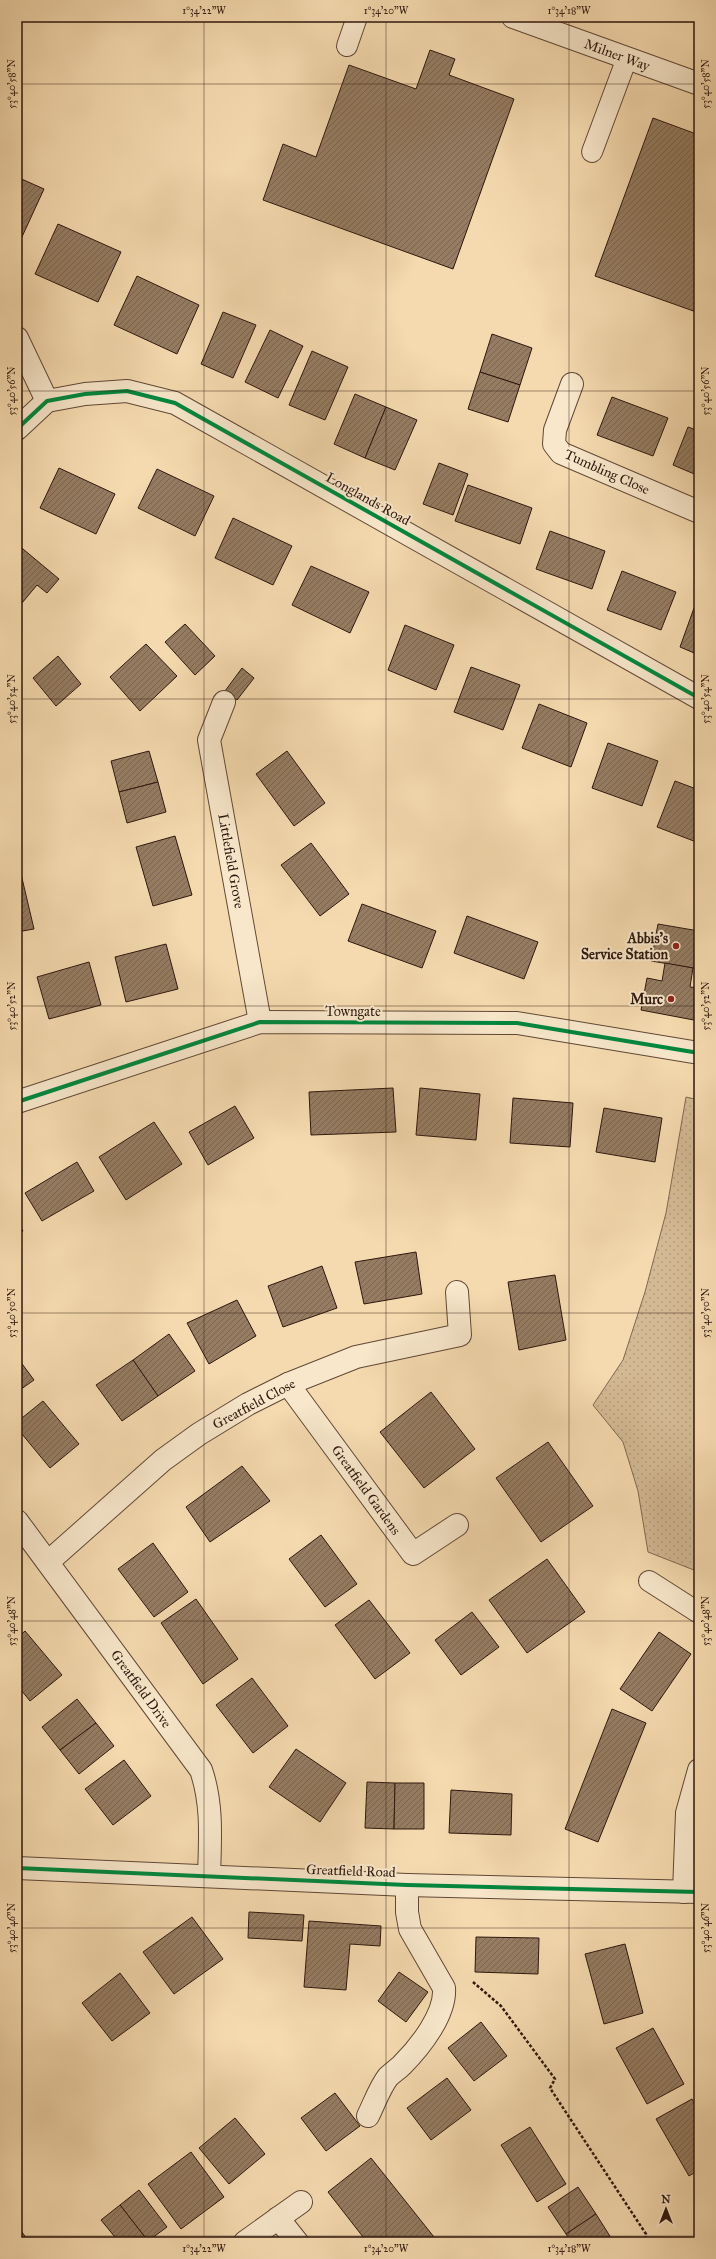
<svg xmlns="http://www.w3.org/2000/svg" width="716" height="2259" font-family="'IM FELL Great Primer',serif">
	<defs>
		<pattern id="park-dots" width="8" height="8" patternUnits="userSpaceOnUse"><rect width="8" height="8" fill="#d3b994"/><path d="M2 2h.1M6 6h.1" fill="none" stroke="#b59e7e" stroke-width="1.8" stroke-linecap="round"/></pattern>
		<pattern id="building-hatch" width="6" height="6" patternUnits="userSpaceOnUse"><rect width="6" height="6" fill="#957c62"/><path d="M-1 1l2-2M0 6l6-6M5 7l2-2" fill="none" stroke="#7a654f"/></pattern>
	</defs>
	<rect width="100%" height="100%" fill="#f5daaf"/>
	<filter id="stains"><feTurbulence type="fractalNoise" baseFrequency=".005" numOctaves="4"/><feColorMatrix values="0 0 0 0 .2 0 0 0 0 .09 0 0 0 0 .02 0 0 0 .5 -.17"/></filter>
	<radialGradient id="worn" r=".72"><stop offset=".6" stop-color="#630" stop-opacity="0"/><stop offset="1" stop-color="#630" stop-opacity=".3"/></radialGradient>
	<path fill="url(#park-dots)" stroke="#806851" d="M686 1097 699 1100V1572L648 1552 638 1491 623 1442 593 1405 623 1360 645 1292 666 1213Z"/>
	<g fill="url(#building-hatch)" stroke="#2e170e">
		<path d="M430 50 455 59 449 75 514 99 453 269 263 200 283 144 316 157 349 65 416 89Z"/>
		<path d="M653 118 699 135V313L595 276Z"/>
		<path d="M17 177 44 189 21 239 17 237Z"/>
		<path d="M58 224 121 252 98 302 35 274Z"/>
		<path d="M137 276 199 305 177 354 114 325Z"/>
		<path d="M223 312 256 325 233 378 201 364Z"/>
		<path d="M270 330 303 346 278 398 245 382Z"/>
		<path d="M492 334 532 348 520 385 480 372Z"/>
		<path d="M312 351 348 367 325 420 289 405Z"/>
		<path d="M480 372 520 385 508 422 468 409Z"/>
		<path d="M355 394 386 407 365 458 334 444Z"/>
		<path d="M612 397 668 418 653 456 597 435Z"/>
		<path d="M386 407 417 420 395 470 365 458Z"/>
		<path d="M688 427 699 431V476L673 465Z"/>
		<path d="M439 463 468 474 453 515 423 504Z"/>
		<path d="M59 468 115 494 96 534 40 508Z"/>
		<path d="M157 469 214 496 195 536 138 508Z"/>
		<path d="M468 485 532 508 520 544 455 521Z"/>
		<path d="M233 518 292 546 273 585 215 558Z"/>
		<path d="M550 531 605 551 592 589 536 569Z"/>
		<path d="M17 544 59 579 47 593 37 585 17 609Z"/>
		<path d="M311 566 369 592 350 633 292 605Z"/>
		<path d="M622 571 676 592 661 630 607 610Z"/>
		<path d="M694 608 699 610V655L680 647Z"/>
		<path d="M185 624 215 656 195 675 165 642Z"/>
		<path d="M405 625 454 645 436 690 388 670Z"/>
		<path d="M146 644 177 676 140 711 110 677Z"/>
		<path d="M58 656 81 684 56 706 33 678Z"/>
		<path d="M471 667 520 685 503 730 454 712Z"/>
		<path d="M242 668 254 678 237 700 225 691Z"/>
		<path d="M539 704 587 723 571 767 522 748Z"/>
		<path d="M608 743 658 761 642 806 592 788Z"/>
		<path d="M149 751 158 782 119 792 111 761Z"/>
		<path d="M287 751 325 803 294 826 256 774Z"/>
		<path d="M675 781 699 790V843L657 827Z"/>
		<path d="M158 782 166 812 127 823 119 792Z"/>
		<path d="M175 836 192 895 153 906 136 847Z"/>
		<path d="M311 843 349 894 320 916 281 865Z"/>
		<path d="M17 857 34 929 17 932Z"/>
		<path d="M362 904 436 931 422 968 348 941Z"/>
		<path d="M467 916 538 942 524 979 454 953Z"/>
		<path d="M658 924 699 931V969L651 961Z"/>
		<path d="M166 944 178 989 126 1002 115 957Z"/>
		<path d="M89 962 101 1005 49 1019 37 977Z"/>
		<path d="M665 963 693 968 690 987 699 988V1021L641 1010 647 978 662 981Z"/>
		<path d="M393 1088 396 1132 311 1135 309 1092Z"/>
		<path d="M420 1088 480 1094 476 1140 416 1135Z"/>
		<path d="M513 1098 573 1103 570 1147 510 1143Z"/>
		<path d="M235 1106 254 1138 208 1165 189 1132Z"/>
		<path d="M604 1108 662 1118 655 1162 596 1152Z"/>
		<path d="M154 1122 182 1164 126 1200 99 1157Z"/>
		<path d="M77 1162 94 1191 42 1221 25 1193Z"/>
		<path d="M17 1221 23 1231 17 1235Z"/>
		<path d="M416 1252 422 1294 364 1304 355 1262Z"/>
		<path d="M322 1266 337 1308 283 1327 268 1286Z"/>
		<path d="M555 1275 566 1340 519 1350 508 1282Z"/>
		<path d="M237 1300 256 1336 209 1364 187 1323Z"/>
		<path d="M169 1334 195 1371 158 1396 133 1360Z"/>
		<path d="M17 1357 34 1380 17 1392Z"/>
		<path d="M133 1360 158 1396 122 1421 96 1385Z"/>
		<path d="M431 1392 475 1449 424 1488 380 1432Z"/>
		<path d="M43 1401 79 1444 50 1468 17 1428V1422Z"/>
		<path d="M548 1442 593 1506 541 1542 496 1478Z"/>
		<path d="M242 1466 270 1501 210 1542 186 1507Z"/>
		<path d="M321 1535 357 1584 325 1607 289 1559Z"/>
		<path d="M153 1543 188 1592 154 1617 118 1569Z"/>
		<path d="M547 1559 585 1612 527 1653 489 1600Z"/>
		<path d="M196 1599 238 1659 203 1684 161 1623Z"/>
		<path d="M369 1600 410 1653 375 1679 335 1625Z"/>
		<path d="M472 1612 499 1647 461 1675 435 1640Z"/>
		<path d="M25 1631 62 1675 30 1701 17 1685V1638Z"/>
		<path d="M659 1632 691 1654 652 1711 620 1689Z"/>
		<path d="M252 1678 288 1726 253 1753 216 1705Z"/>
		<path d="M77 1699 96 1723 60 1750 42 1727Z"/>
		<path d="M612 1709 646 1723 598 1842 565 1829Z"/>
		<path d="M96 1723 114 1746 79 1774 60 1750Z"/>
		<path d="M296 1749 346 1783 320 1822 269 1787Z"/>
		<path d="M124 1760 151 1796 113 1825 85 1789Z"/>
		<path d="M367 1782 395 1783 394 1829 365 1828Z"/>
		<path d="M395 1783H424V1829H394Z"/>
		<path d="M451 1790 512 1794 511 1835 449 1833Z"/>
		<path d="M249 1912 304 1915 302 1941 248 1938Z"/>
		<path d="M192 1917 223 1959 174 1994 143 1952Z"/>
		<path d="M309 1921 381 1926 380 1946 350 1944 346 1990 304 1987Z"/>
		<path d="M476 1937 539 1938 538 1974 475 1972Z"/>
		<path d="M625 1944 643 2013 604 2024 585 1954Z"/>
		<path d="M399 1972 428 1992 406 2022 378 2001Z"/>
		<path d="M120 1973 150 2013 112 2041 82 2003Z"/>
		<path d="M481 2022 507 2056 474 2081 448 2048Z"/>
		<path d="M653 2028 684 2084 647 2104 616 2048Z"/>
		<path d="M447 2078 471 2110 431 2140 407 2108Z"/>
		<path d="M335 2093 360 2126 326 2151 301 2118Z"/>
		<path d="M692 2099 699 2112V2170L689 2176 656 2119Z"/>
		<path d="M235 2118 265 2154 229 2184 199 2148Z"/>
		<path d="M530 2127 566 2184 537 2202 501 2145Z"/>
		<path d="M191 2152 224 2197 181 2229 148 2184Z"/>
		<path d="M371 2158 438 2242H367L328 2192Z"/>
		<path d="M578 2187 596 2214 566 2234 548 2207Z"/>
		<path d="M139 2190 167 2227 148 2241 120 2205Z"/>
		<path d="M120 2205 148 2241 147 2242H119L101 2220Z"/>
		<path d="M596 2214 613 2241 571 2242 566 2234Z"/>
		<path d="M17 2225 29 2242H17Z"/>
	</g>
	<g fill="none" stroke-linecap="round" stroke-linejoin="round">
		<g stroke="#604836" stroke-width="22">
			<g id="service">
				<path d="M347 46 357 17"/>
				<path d="M592 152 627 58"/>
				<path d="M649 1581 699 1613"/>
			</g>
		</g>
		<g stroke="#604836" stroke-width="24">
			<g id="minor">
				<path d="M513 17 699 84"/>
				<path d="M17 338 47 401"/>
				<path d="M572 384 555 430 554 444 561 453 699 512"/>
				<path d="M17 429 47 401 85 394 127 391 175 403 699 698"/>
				<path d="M224 702 209 740 260 1022"/>
				<path d="M288 1384 413 1554 457 1525"/>
				<path d="M17 1521 201 1770C213 1805 210 1840 209 1876"/>
				<path d="M48 1562 163 1460 199 1434 248 1404 288 1384 356 1357 460 1335 457 1292"/>
				<path d="M17 1868 407 1885 699 1892"/>
				<path d="M684 1892 687 1813 699 1770"/>
				<path d="M368 2116C374 2104 380 2087 388 2077 392 2073 398 2069 402 2065 420 2047 446 2014 444 1988L410 1929 407 1912V1885"/>
				<path d="M278 2218 297 2242"/>
				<path d="M245 2242 301 2202"/>
			</g>
		</g>
		<g stroke="#604836" stroke-width="24">
			<path id="tertiary" d="M17 1102 260 1022 517 1023 699 1053"/>
		</g>
		<path stroke="#2e170e" stroke-width="2.5" stroke-dasharray="3 2" stroke-linecap="butt" d="M473 1982 501 2006 555 2079 550 2088 646 2234 645 2242"/>
		<use href="#service" stroke="#f8e7cb" stroke-width="20"/>
		<use href="#minor" stroke="#f8e7cb" stroke-width="22"/>
		<use href="#tertiary" stroke="#f8e7cb" stroke-width="22"/>
		<g stroke="#f8e7cb" stroke-width="6">
			<g id="cycleway">
				<path d="M17 429 47 401 85 394 127 391 175 403 699 698"/>
				<path d="M17 1102 260 1022 517 1023 699 1053"/>
				<path d="M17 1868 407 1885 699 1892"/>
			</g>
		</g>
		<use href="#cycleway" stroke="#00873e" stroke-width="4"/>
	</g>
	<path fill="none" stroke="#2e170e" stroke-width="1" stroke-opacity="0.45" d="M21 17V2242M204 17V2242M386 17V2242M569 17V2242M17 84H699M17 391H699M17 699H699M17 1006H699M17 1313H699M17 1621H699M17 1928H699M17 2236H699"/>
	<g fill="#8f2418" stroke="#f8e7cb" stroke-width="1.5">
		<circle cx="676" cy="946" r="4"/>
		<circle cx="671" cy="999" r="4"/>
	</g>
	<g text-anchor="middle" dominant-baseline="central" stroke-width="4" stroke-linejoin="round" paint-order="stroke">
		<g font-size="14" fill="#2e170e" stroke="#f8e7cb">
			<text transform="translate(617 55) rotate(20)">Milner Way</text>
			<text transform="translate(607 472) rotate(24)">Tumbling Close</text>
			<text transform="translate(368 499) rotate(29)">Longlands Road</text>
			<text transform="translate(231 861) rotate(80)">Littlefield Grove</text>
			<text x="353" y="1011">Towngate</text>
			<text transform="translate(254 1404) rotate(-28)">Greatfield Close</text>
			<text transform="translate(366 1490) rotate(54)">Greatfield Gardens</text>
			<text transform="translate(141 1689) rotate(54)">Greatfield Drive</text>
			<text transform="translate(351 1871) rotate(2)">Greatfield Road</text>
		</g>
		<g font-size="14" font-weight="bold" fill="#2e170e" stroke="#f8e7cb" text-anchor="end">
			<text x="668" y="938">Abbis's<tspan x="668" dy="16">Service Station</tspan></text>
			<text x="663" y="999">Murc</text>
		</g>
	</g>
	<rect width="716" height="2259" fill="none" stroke="#f5daaf" stroke-width="44"/>
	<g transform="translate(666 2209)" stroke="#f8e7cb" stroke-width="3" paint-order="stroke">
	<path d="M0-3L7 15L0 10L-7 15Z" fill="#2e170e"/>
	<text y="-6" font-size="11" font-weight="bold" text-anchor="middle" fill="#2e170e">N</text>
	</g>
	<rect x="22" y="22" width="672" height="2215" fill="none" stroke="#2e170e" stroke-width="1.5"/>
	<g font-size="10" text-anchor="middle" fill="#2e170e">
		<text x="204" y="14">1°34'22"W</text>
		<text x="386" y="14">1°34'20"W</text>
		<text x="569" y="14">1°34'18"W</text>
		<text transform="translate(11 84) rotate(-90)" y="4">53°40'58"N</text>
		<text transform="translate(705 84) rotate(-90)" y="4">53°40'58"N</text>
		<text transform="translate(11 391) rotate(-90)" y="4">53°40'56"N</text>
		<text transform="translate(705 391) rotate(-90)" y="4">53°40'56"N</text>
		<text transform="translate(11 699) rotate(-90)" y="4">53°40'54"N</text>
		<text transform="translate(705 699) rotate(-90)" y="4">53°40'54"N</text>
		<text transform="translate(11 1006) rotate(-90)" y="4">53°40'52"N</text>
		<text transform="translate(705 1006) rotate(-90)" y="4">53°40'52"N</text>
		<text transform="translate(11 1313) rotate(-90)" y="4">53°40'50"N</text>
		<text transform="translate(705 1313) rotate(-90)" y="4">53°40'50"N</text>
		<text transform="translate(11 1621) rotate(-90)" y="4">53°40'48"N</text>
		<text transform="translate(705 1621) rotate(-90)" y="4">53°40'48"N</text>
		<text transform="translate(11 1928) rotate(-90)" y="4">53°40'46"N</text>
		<text transform="translate(705 1928) rotate(-90)" y="4">53°40'46"N</text>
		<text x="204" y="2252">1°34'22"W</text>
		<text x="386" y="2252">1°34'20"W</text>
		<text x="569" y="2252">1°34'18"W</text>
	</g>
	<rect width="100%" height="100%" filter="url(#stains)"/>
	<rect width="100%" height="100%" fill="url(#worn)"/>
</svg>
